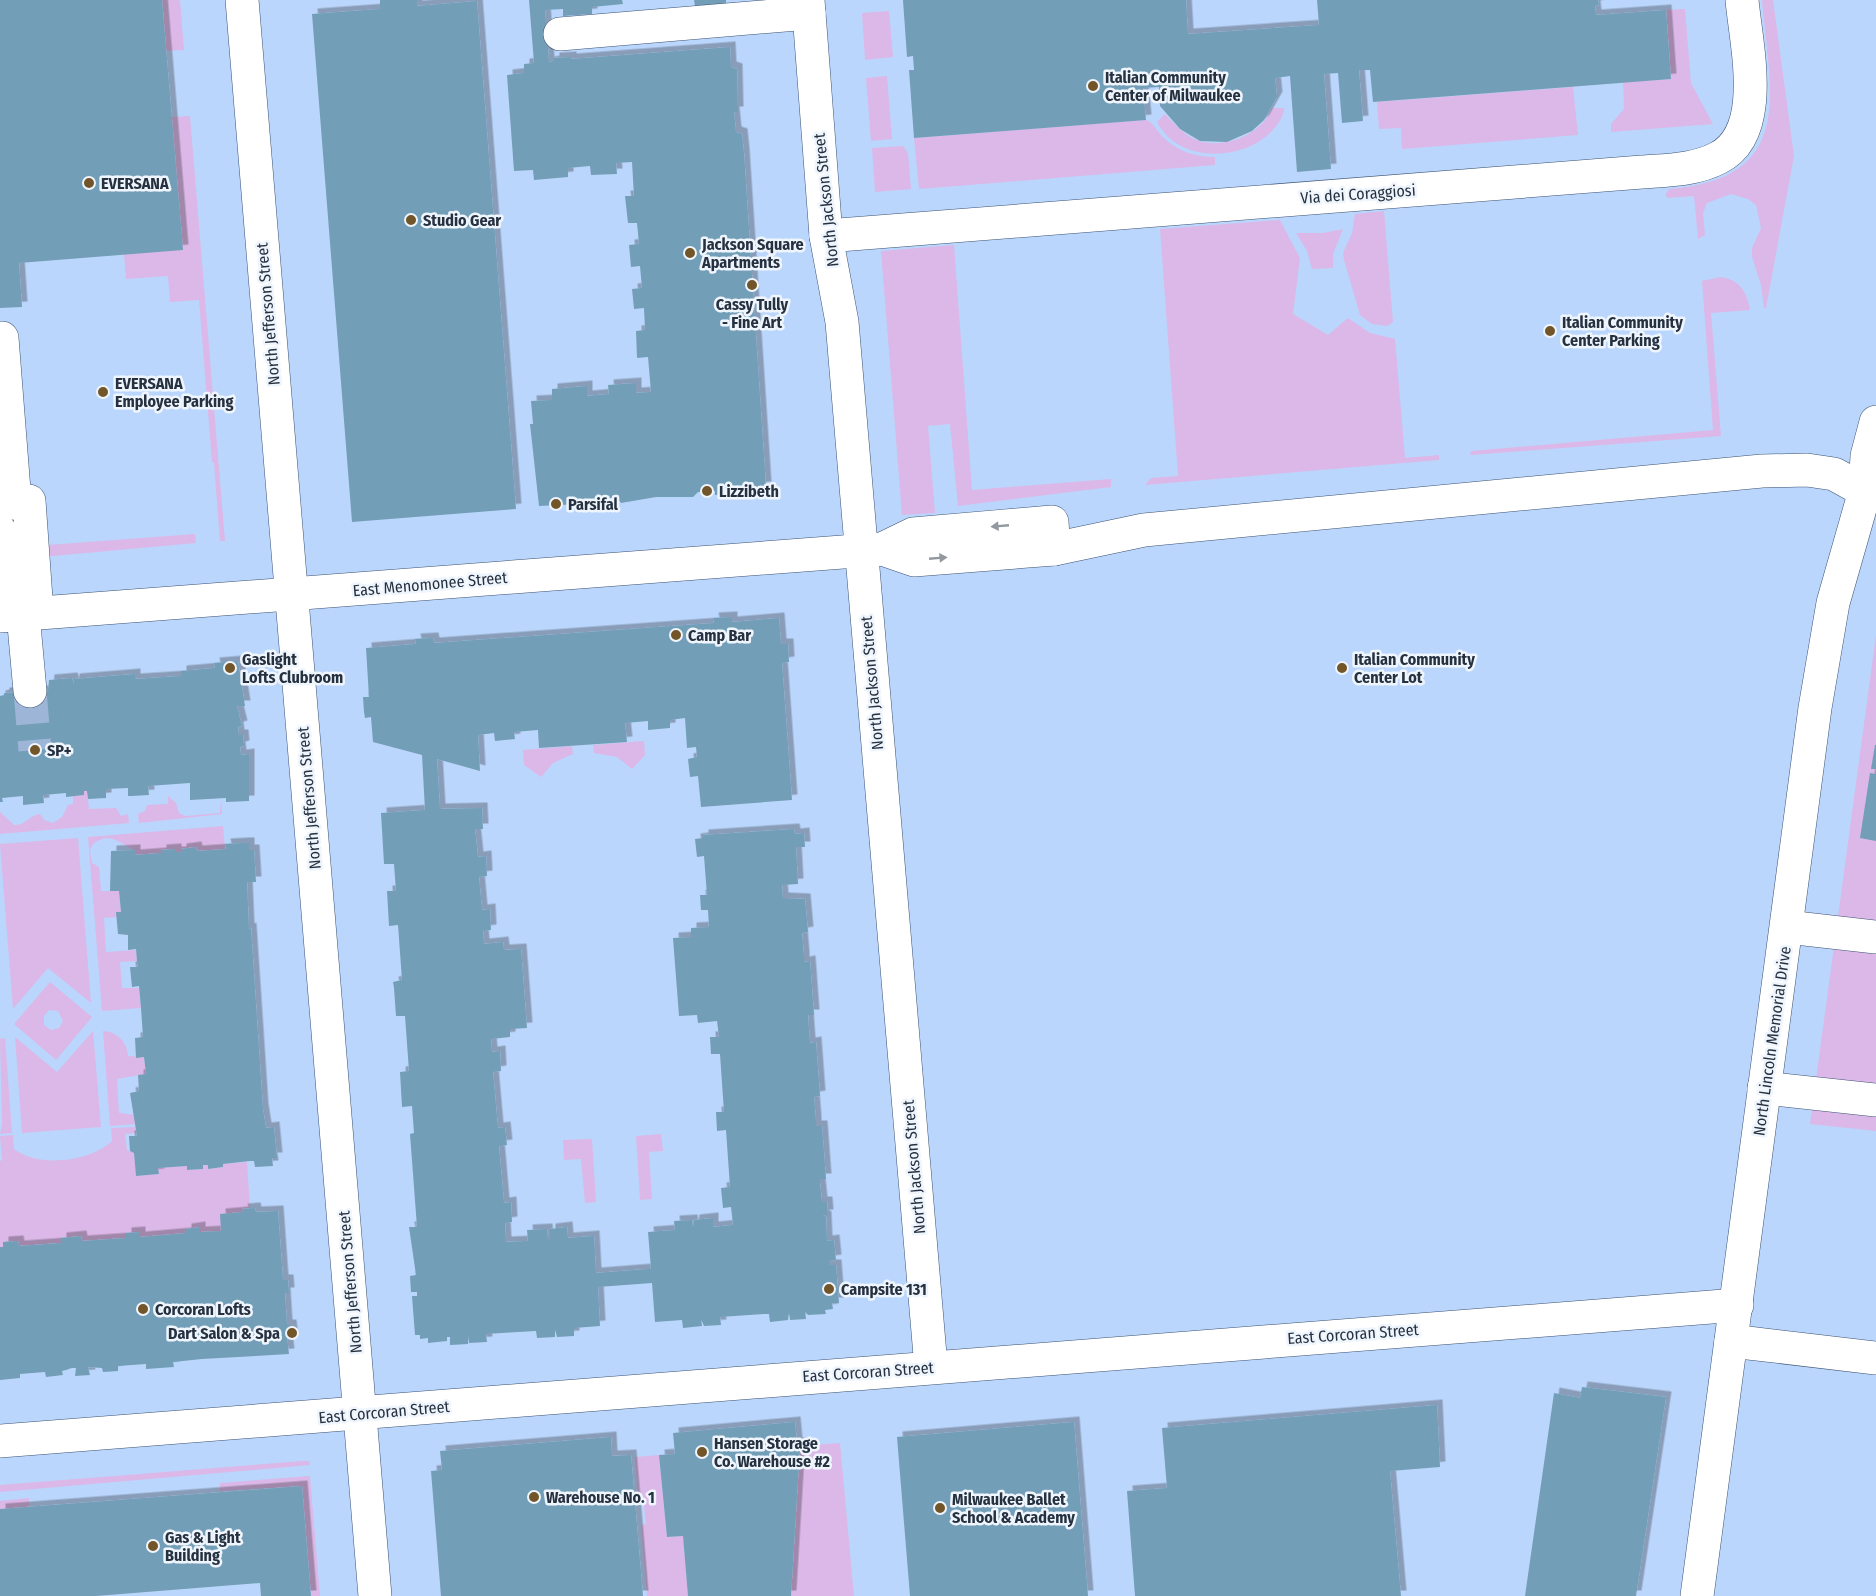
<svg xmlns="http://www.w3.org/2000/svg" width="1876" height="1596" font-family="'Fira Sans Condensed',sans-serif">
	<defs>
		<filter id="shadow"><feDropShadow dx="5.5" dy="-5.5" stdDeviation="0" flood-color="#0004"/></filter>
	</defs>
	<rect width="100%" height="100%" fill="#bbd6fc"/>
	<g fill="#dbb8e8" fill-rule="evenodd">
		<path d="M162 0H180L184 50 166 51Z"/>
		<path d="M1762 0H1773L1794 156 1766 308H1764L1761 285 1752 257V248L1761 228 1756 205 1748 199 1731 194 1707 203 1703 213 1705 235 1698 239 1694 196 1668 198 1665 195 1669 189C1797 179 1770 93 1762 0Z"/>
		<path d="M1685 9 1691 83 1713 124 1611 132V124L1624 109 1623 82 1671 79 1666 10Z"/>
		<path d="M889 11 893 57 865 60 862 13Z"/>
		<path d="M887 76 892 139 871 141 866 78Z"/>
		<path d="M1573 87 1578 135 1402 149 1401 128 1379 129 1377 102Z"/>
		<path d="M1272 108H1284C1284 117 1277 125 1271 132 1241 162 1178 163 1157 122L1165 114C1175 125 1185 136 1199 141 1225 149 1263 134 1272 108Z"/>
		<path d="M190 116 225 541H220L214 463 212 462 199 300 170 302 168 276 126 279 124 254 172 117Z"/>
		<path d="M1146 120C1153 122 1157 131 1162 136 1176 151 1195 157 1215 157V165L919 189 914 138Z"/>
		<path d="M903 146 908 153 911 189 875 192 872 148Z"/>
		<path d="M1384 211 1393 322 1387 326 1372 324 1360 315 1344 260 1343 253 1352 233 1355 214Z"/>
		<path d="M1280 220 1300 258 1293 314 1328 335 1348 318 1370 333 1395 339 1405 458 1439 455V460L1145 485 1151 478 1178 476 1160 229Z"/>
		<path d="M1343 229 1333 254V268L1312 269 1307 251 1296 233H1323Z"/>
		<path d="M954 245 972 490 1111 479V487L958 506 950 424 928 426 935 513 902 515 881 251Z"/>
		<path d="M1721 277C1740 280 1747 292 1750 310L1711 313 1721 436 1470 455 1471 451 1713 430 1702 281Z"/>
		<path d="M195 534 196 543 42 557 48 545Z"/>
		<path d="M1876 635V1131L1810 1124Z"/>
		<path d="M644 741 645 755 632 769 617 757 594 753 593 745Z"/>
		<path d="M572 746 573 754 553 763 541 777 524 765 523 750Z"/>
		<path d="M84 791H87L89 809 116 808 121 816 128 814 129 823 0 834V812L14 825C27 825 29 815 40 814L44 820 53 823 62 817 68 805 73 804V796L84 795Z"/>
		<path d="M168 796 176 803 179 813 185 816 220 813 221 798 222 814 139 823 138 814 145 811 147 805 168 804Z"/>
		<path d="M223 826 225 849 197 851 196 847 181 849V852H176V849L161 850V853L135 855V850C118 843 111 831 93 844L90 850 92 863 99 867 101 891H119L121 912 117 917 104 918 106 952 136 950 137 961 120 962 122 988H139L141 1008 102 1011 88 837Z"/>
		<path d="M78 838 91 1003 48 968 13 1009 0 844Z"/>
		<path d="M50 982 92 1017 56 1060 14 1024ZM49 1010 58 1011 63 1021 59 1028 51 1030 44 1025V1016Z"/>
		<path d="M93 1031 101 1127 22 1133 15 1037 57 1072Z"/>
		<path d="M103 1031C118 1032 127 1042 128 1056L144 1057 146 1074 117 1079 119 1113 135 1115 136 1124 110 1126Z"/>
		<path d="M5 1038 12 1133 0 1134 2 1123 0 1039Z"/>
		<path d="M136 1127V1133L125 1134 127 1150 134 1153 136 1176 158 1174V1168L187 1166 188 1170 203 1169V1165H208L209 1169 223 1167V1164L247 1162 250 1208 243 1209V1212L221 1231 200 1232 199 1227 186 1229V1233L140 1237 139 1232 126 1233V1238L82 1241 81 1236 61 1238V1243L19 1246 18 1241 3 1242V1247H0V1161L2 1160 0 1136 13 1135 14 1149C38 1168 90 1162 112 1141L111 1128Z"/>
		<path d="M661 1134 663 1151 649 1152 652 1199 640 1200 636 1136Z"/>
		<path d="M592 1139 596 1202 585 1203 581 1159 564 1160 563 1140Z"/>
		<path d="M840 1443 854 1596H791L800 1446Z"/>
		<path d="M659 1455 667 1537 683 1536 688 1596H647L641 1525 646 1524 643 1497H638L635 1457Z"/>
		<path d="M302 1461H309L310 1465 0 1492V1485Z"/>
		<path d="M310 1476 320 1596H311L302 1486 220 1491V1483Z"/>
		<path d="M29 1498V1507L0 1509V1501Z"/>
	</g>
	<g fill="#739eb8" filter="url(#shadow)">
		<path d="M0 0H162L183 250 19 263 22 307 0 308Z"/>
		<path d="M380 0H417V6L477 1 516 509 352 522 312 14 380 9Z"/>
		<path d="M529 0H622L623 4 592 7V14L563 16V9L545 10 549 62 554 61V58L571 57V59L730 47 731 67 737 69 738 112H734L736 132 742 134 744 153 766 487 752 488V492L715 495V491L698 492 693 497H656L621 503 617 498H606L599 499V503L539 506 530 424H533L531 401 552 400V389L587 386V396L609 394 608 385 636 383V393L651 392 648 357 637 358 636 331 645 330 644 308 634 309 632 289 642 288 640 266 631 267 629 245 639 244 637 223H628L625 196H634L632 162 616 163 617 174 591 175 590 166 568 168V177L534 180 533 170 514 171 507 75 524 73V64L534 63Z"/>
		<path d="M694 0H726V4L695 6Z"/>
		<path d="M903 0H1186L1188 34 1319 25 1317 0H1598L1599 5 1595 6 1596 15 1666 10 1671 79 1373 102 1370 70H1359L1363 121 1342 123 1338 73 1324 74 1331 169 1297 172 1290 76 1275 78 1277 97 1264 120 1252 131 1227 142 1200 141 1180 129 1160 106 1159 87 1143 88 1146 120 914 138 909 70H914L913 56 907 57Z"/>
		<path d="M732 617V622L779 618 781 644H788L789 662 782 663 792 800 701 807 698 776 690 777 688 759 697 757 696 747 687 748 685 718 670 720V728L648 730V721L625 723 627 742 539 748 538 730 514 732 515 739 495 741 494 733 478 735 480 771 437 759 440 809 482 808 483 829H475L478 857 486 856 487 876 479 877 482 910 490 909 491 930 483 931 484 944 503 942 504 950 521 949 527 1028 510 1029V1037L491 1039 492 1052 500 1051 501 1071 493 1072 498 1128 505 1127 507 1145 499 1146 504 1203 511 1202 512 1222 505 1223 506 1242 528 1241 527 1230 547 1229 548 1239H550V1229L567 1227 568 1238 594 1236 596 1273 647 1269H651L648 1232 675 1230 674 1221 692 1220 693 1228 694 1220 713 1218V1227L733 1225 731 1207 723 1208 721 1188 730 1187 726 1130 717 1131 716 1112H724L720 1054H711L710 1037H719L717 1021 698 1023 697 1015 679 1016 673 938 691 937V928L709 927 708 910H701L700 895H707L704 856 697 857 695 839 703 838V835L794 829 795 834 804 833 805 847H796L798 884 782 885 783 898 805 899 808 932 802 933 804 956V962L810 961 814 1015H808L810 1043 816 1042 820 1096 814 1097 816 1121V1126H822L826 1179H820V1183L822 1202H827L828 1215H823L826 1217 827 1241 834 1240 836 1260 829 1261V1265H836L839 1303H832L833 1309 825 1310 826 1314 808 1315 805 1311 806 1319 790 1320 789 1312 788 1320 770 1322 769 1314H764L720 1317 721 1325 704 1326 701 1319 702 1326 683 1328 682 1320 655 1322 652 1283 598 1287 600 1326 574 1328V1336L557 1337 555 1329V1337L537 1338 536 1331 486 1334 487 1342 469 1343 468 1335V1344L450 1345V1337H447V1341L428 1343V1338L420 1339V1335H415L412 1296H417V1292H411L410 1276 416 1275 409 1227H417L410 1134 414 1133 412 1106 402 1107 400 1072 409 1071 405 1016H396L394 988 393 982 402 980 398 925 389 926 387 891H396L394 864H384L381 813 425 810 422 755 373 742 371 717 365 718 364 712 363 697H369L366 648 416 644 415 639 433 638 434 643 714 623 713 618Z"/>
		<path d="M238 661 245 706H237L242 726 238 727 239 735H243L244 746 240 747 241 755 249 754V801L226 802V798L190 800V783L148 786 149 795 132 796H128V788L106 789V798L88 799 87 791H84V795L66 797V793L43 795 44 803 23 805V796L2 798 3 802H0V696L4 695V693L48 691 49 680 72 678 74 684V679L135 674V679L181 676V671L215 668 214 663Z"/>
		<path d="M1875 745H1876V769H1871Z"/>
		<path d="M1870 773 1876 774V841L1860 838Z"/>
		<path d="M243 843H249V850H254L256 882H247L249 929 251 928 263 1109 266 1128 274 1127 277 1158H272L273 1166 255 1167 254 1161H250L223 1164V1167L208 1169V1165H203V1169L187 1170V1166L158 1168 159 1174 136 1176 134 1153 130 1151 129 1136H137L130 1093 139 1091 138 1075 146 1074 144 1057 136 1058 135 1038 143 1037 141 1008 139 986 132 987 130 967H138L137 961 136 949 128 950V935L118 934 116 912H121L119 891H110L111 851 135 850V855L161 853V850L176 849V852H181V849L196 847 197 851 226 849 225 844Z"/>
		<path d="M255 1208 256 1212 278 1211 283 1280H288L289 1293H285L287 1325H291L292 1333V1336L287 1337 289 1354 202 1359 173 1362 174 1367 146 1369V1364L118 1366V1371L103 1372 102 1368 88 1367 90 1375 75 1376 76 1368H72L62 1371 63 1375 46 1377 45 1372 20 1374V1378L0 1380V1247H3V1242L18 1241 19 1246 61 1243V1238L81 1236 82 1241 126 1238V1233L140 1232V1237L186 1233V1229L200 1227V1232L221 1231 220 1214 243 1212 242 1209Z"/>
		<path d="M1582 1387 1666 1397 1636 1596H1525L1554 1393 1580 1398Z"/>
		<path d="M1437 1405 1440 1467 1390 1471 1401 1596H1135L1127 1491 1167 1488 1162 1428Z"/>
		<path d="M795 1422 797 1443H800V1446L791 1596H688L683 1536 667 1537 659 1455 675 1454 673 1433Z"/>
		<path d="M1074 1422 1088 1596H910L897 1437Z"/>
		<path d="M611 1437 612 1456 631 1455 643 1596H441L431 1471 442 1470 440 1451Z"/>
		<path d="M302 1486 311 1596H261L260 1583 96 1596H0V1509Z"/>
	</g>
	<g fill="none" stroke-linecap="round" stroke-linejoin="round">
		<path stroke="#9db5d6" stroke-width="33" stroke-dasharray="33 16" stroke-linecap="butt" d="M30 691 35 750"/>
		<g stroke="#3b5272" stroke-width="34">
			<g id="minor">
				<path d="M242 0 375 1596"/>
				<path d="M808 0 826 236 842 322 931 1367"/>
				<path d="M560 34 809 13"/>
				<path d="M826 236 1642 172C1668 170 1695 170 1718 158 1768 133 1746 45 1742 0"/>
				<path d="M2 338 15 503"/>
				<path d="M2 504 29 501 37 613"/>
				<path d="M0 531 7 615"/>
				<path d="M882 549 914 560 1054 549 1144 530 1762 471 1807 470 1834 474 1865 491"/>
				<path d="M23 614 30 691"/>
				<path d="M0 616 882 549 913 534 1052 522 1054 549"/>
				<path d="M1787 927 1876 937"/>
				<path d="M1764 1088 1876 1100"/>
				<path d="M1731 1341 1876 1358"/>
				<path d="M0 1441 1737 1305"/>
				<path d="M1697 1596 1815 708 1833 603 1865 491 1867 456 1876 422"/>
			</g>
		</g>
		<use href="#minor" stroke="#fff" stroke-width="33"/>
	</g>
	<defs><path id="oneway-solid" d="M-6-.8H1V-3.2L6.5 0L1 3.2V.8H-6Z" transform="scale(1.5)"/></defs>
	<g fill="#9298a0">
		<use href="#oneway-solid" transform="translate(1000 526) rotate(175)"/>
		<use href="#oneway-solid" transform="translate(938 558) rotate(-5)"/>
	</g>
	<g fill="#725529" stroke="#eff5fd" stroke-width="2">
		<circle cx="1093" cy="86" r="6"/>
		<circle cx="89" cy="183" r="6"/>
		<circle cx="411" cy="220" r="6"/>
		<circle cx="690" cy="253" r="6"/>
		<circle cx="752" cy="285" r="6"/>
		<circle cx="1550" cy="331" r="6"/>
		<circle cx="103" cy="392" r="6"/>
		<circle cx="707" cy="491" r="6"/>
		<circle cx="556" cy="504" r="6"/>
		<circle cx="676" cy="635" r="6"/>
		<circle cx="230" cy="668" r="6"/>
		<circle cx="1342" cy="668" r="6"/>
		<circle cx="35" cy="750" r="6"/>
		<circle cx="829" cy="1289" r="6"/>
		<circle cx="143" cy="1309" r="6"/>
		<circle cx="292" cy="1333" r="6"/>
		<circle cx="702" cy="1452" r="6"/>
		<circle cx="534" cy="1497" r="6"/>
		<circle cx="940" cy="1508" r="6"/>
		<circle cx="153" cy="1546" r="6"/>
	</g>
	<g text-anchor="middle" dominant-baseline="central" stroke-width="5" stroke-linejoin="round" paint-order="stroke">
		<g font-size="16" font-weight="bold" fill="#263140" stroke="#eff5fd" text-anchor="start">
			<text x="1105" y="77">Italian Community<tspan x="1105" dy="18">Center of Milwaukee</tspan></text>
			<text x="101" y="183">EVERSANA</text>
			<text x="423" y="220">Studio Gear</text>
			<text x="702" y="244">Jackson Square<tspan x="702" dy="18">Apartments</tspan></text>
			<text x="752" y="304" text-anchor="middle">Cassy Tully<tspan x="752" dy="18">- Fine Art</tspan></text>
			<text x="1562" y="322">Italian Community<tspan x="1562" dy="18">Center Parking</tspan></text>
			<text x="115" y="383">EVERSANA<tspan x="115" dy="18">Employee Parking</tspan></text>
			<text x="719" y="491">Lizzibeth</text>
			<text x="568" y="504">Parsifal</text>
			<text x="688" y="635">Camp Bar</text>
			<text x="242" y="659">Gaslight<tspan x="242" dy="18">Lofts Clubroom</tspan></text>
			<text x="1354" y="659">Italian Community<tspan x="1354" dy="18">Center Lot</tspan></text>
			<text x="47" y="750">SP+</text>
			<text x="841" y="1289">Campsite 131</text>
			<text x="155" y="1309">Corcoran Lofts</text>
			<text x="280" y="1333" text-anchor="end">Dart Salon &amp; Spa</text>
			<text x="714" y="1443">Hansen Storage<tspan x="714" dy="18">Co. Warehouse #2</tspan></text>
			<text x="546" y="1497">Warehouse No. 1</text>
			<text x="952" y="1499">Milwaukee Ballet<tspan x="952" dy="18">School &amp; Academy</tspan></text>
			<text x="165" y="1537">Gas &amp; Light<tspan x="165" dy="18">Building</tspan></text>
		</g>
		<g font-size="16" fill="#263140" stroke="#eff5fd">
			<text transform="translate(1358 194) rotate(-4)">Via dei Coraggiosi</text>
			<text transform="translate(826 200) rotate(-96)">North Jackson Street</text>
			<text transform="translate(268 314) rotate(-95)">North Jefferson Street</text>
			<text transform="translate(430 584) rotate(-5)">East Menomonee Street</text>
			<text transform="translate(872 683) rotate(-95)">North Jackson Street</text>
			<text transform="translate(309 798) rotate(-95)">North Jefferson Street</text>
			<text transform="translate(1772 1041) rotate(-82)">North Lincoln Memorial Drive</text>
			<text transform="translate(914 1167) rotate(-95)">North Jackson Street</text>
			<text transform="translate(350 1282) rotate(-95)">North Jefferson Street</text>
			<text transform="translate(1353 1334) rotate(-4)">East Corcoran Street</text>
			<text transform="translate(868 1372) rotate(-4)">East Corcoran Street</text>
			<text transform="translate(384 1412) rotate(-5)">East Corcoran Street</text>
		</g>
	</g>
</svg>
